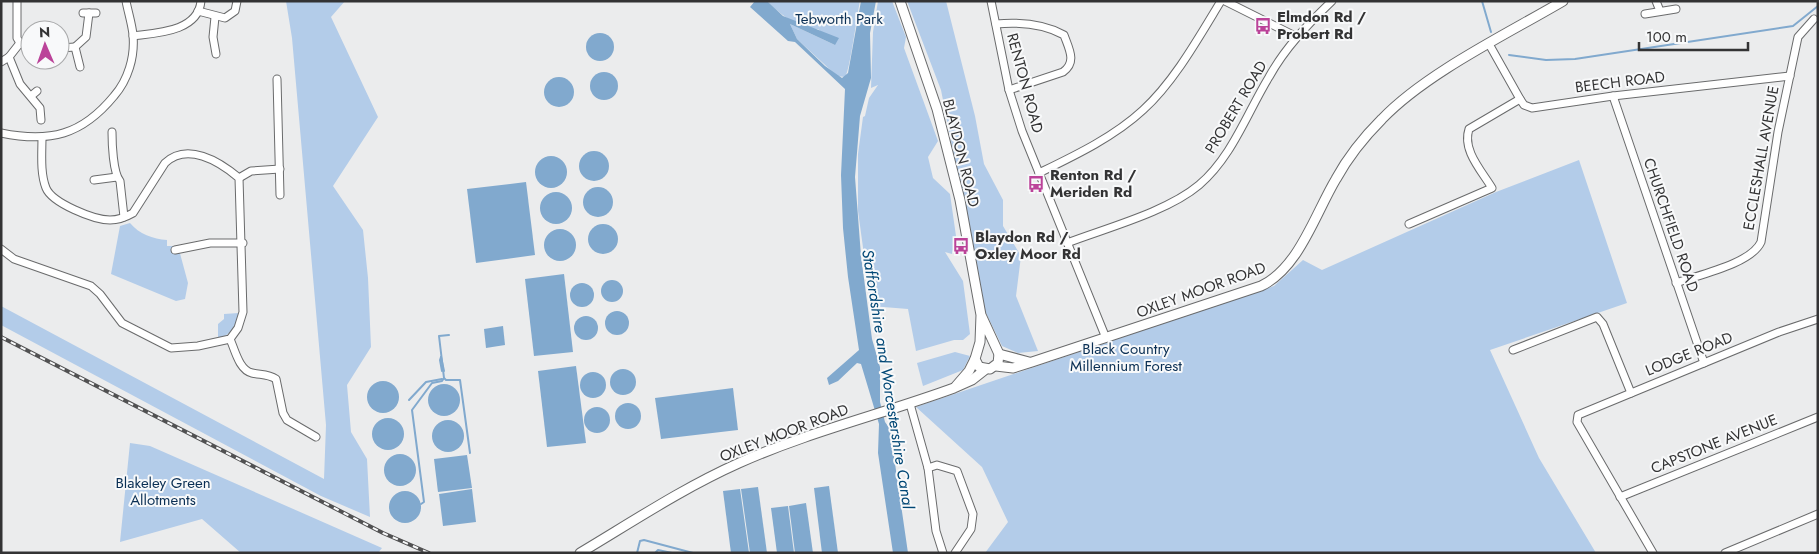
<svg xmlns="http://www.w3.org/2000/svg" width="1819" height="554" font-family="Jost,sans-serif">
	<rect width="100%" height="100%" fill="#ebeced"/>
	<g fill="#b3cce9">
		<path d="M286 1H345L331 17 378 117 333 186 363 230 368 278 371 347 347 385 351 432 367 459 370 517 321 496 1 325V306L324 479 326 425 292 38Z"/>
		<path d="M767 1H860C857 14 850 71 845 77L837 76 797 39 790 24 835 45 818 29C799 30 779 13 767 1Z"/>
		<path d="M878 1H892L906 37 904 48 938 141 928 157 933 178 950 194 956 236 952 254 945 252 963 281 970 334 963 340H954L916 351 908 309 871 306 858 211V154L863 117 865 116 869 98 878 85 871 88 873 32Z"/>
		<path d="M907 1H946L975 116 984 164 1003 200V226L1021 256 1016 296 1038 351 1018 353 1002 346 984 309 941 90Z"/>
		<path d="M1579 160 1627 303 1490 350 1539 458 1596 553H985L1008 522 982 467 916 407 1274 286 1303 260 1322 270 1496 192Z"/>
		<path d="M130 223C139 234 153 239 167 240V246H178L188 283 185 299 176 301 111 274 120 226Z"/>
		<path d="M239 313C235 327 232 334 218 339V324L224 319V314Z"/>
		<path d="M955 352 970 356 963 370 923 386 917 363Z"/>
		<path d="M130 443 150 446 382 548 378 553H241L202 519 120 542Z"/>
	</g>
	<g fill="#81a9ce">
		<path d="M755 1H767L783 16 839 38 835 45 790 24 797 39 825 66 842 78 848 73 861 1H876L870 33 871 78 860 116 855 177 861 256 872 339 880 367V402L885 422 890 429 908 553H893L878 453 879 424 861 364 857 363 838 381 829 385 827 378 859 350 848 277 843 228 841 175 845 89 795 42 788 41 750 7Z"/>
		<circle cx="600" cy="47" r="14"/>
		<circle cx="604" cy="86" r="14"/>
		<circle cx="559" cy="92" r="15"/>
		<circle cx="594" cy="166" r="15"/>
		<circle cx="551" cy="172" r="16"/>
		<path d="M526 182 535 255 476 263 467 189Z"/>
		<circle cx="598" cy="202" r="15"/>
		<circle cx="556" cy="208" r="16"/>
		<circle cx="603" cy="239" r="15"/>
		<circle cx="560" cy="245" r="16"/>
		<path d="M564 274 573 352 534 356 525 279Z"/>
		<circle cx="612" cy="291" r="11"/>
		<circle cx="582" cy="295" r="12"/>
		<circle cx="617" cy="323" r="12"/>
		<circle cx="586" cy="328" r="12"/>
		<path d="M503 326 505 345 486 348 484 329Z"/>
		<path d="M576 366 586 443 547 447 538 371Z"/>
		<circle cx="623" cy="382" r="13"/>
		<circle cx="593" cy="385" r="13"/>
		<circle cx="383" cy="397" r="16"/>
		<circle cx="444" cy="400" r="16"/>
		<path d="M733 388 738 430 661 439 655 398Z"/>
		<circle cx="628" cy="416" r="13"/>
		<circle cx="597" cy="420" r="13"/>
		<circle cx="388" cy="434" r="16"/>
		<circle cx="448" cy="436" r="16"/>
		<circle cx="400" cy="470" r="16"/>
		<path d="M467 455 472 488 438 492 434 459Z"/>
		<path d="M829 486 838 553H822L814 488Z"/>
		<path d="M758 487 767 553H750L741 489Z"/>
		<path d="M472 489 476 522 443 526 439 494Z"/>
		<path d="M740 489 749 553H731L723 491Z"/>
		<circle cx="405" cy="507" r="16"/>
		<path d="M806 503 813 553H795L789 506Z"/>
		<path d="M788 506 794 553H777L771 508Z"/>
	</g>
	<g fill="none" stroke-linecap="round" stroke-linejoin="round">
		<g stroke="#81a9ce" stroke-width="2">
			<path d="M1482 1 1491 32"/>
			<path d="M1509 55 1546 60 1575 59 1793 26 1818 6"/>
			<path d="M449 335 439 336 444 378 446 380H460L470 453"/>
			<path d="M441 357 440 360 442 371"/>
			<path d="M441 357 444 371"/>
			<path d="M409 400 426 382 442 379"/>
			<path d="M421 504 424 502 412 410 432 383 442 381 444 378"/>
			<path d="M637 553 640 541 644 540 693 553"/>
			<path d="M655 553 658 550 672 553"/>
		</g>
		<g stroke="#6a6b6c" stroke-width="9">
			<g id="minor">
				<path d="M17 1V38L20 43 30 48"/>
				<path d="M991 1 1009 90 1022 131 1106 338"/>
				<path d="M1225 1 1297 37"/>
				<path d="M1656 1 1660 11"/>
				<path d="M198 11 225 18 235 11 237 1"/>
				<path d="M83 13H96"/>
				<path d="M1645 14 1676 9"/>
				<path d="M215 17 213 37 216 54"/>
				<path d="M996 24C1018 22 1044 24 1064 35 1069 49 1077 62 1063 72L1009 90"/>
				<path d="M133 36C156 33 198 32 201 1"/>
				<path d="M1489 44 1520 99 1524 105 1532 108 1613 96 1790 76"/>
				<path d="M60 48 75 47"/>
				<path d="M9 57 20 84 40 108 41 120"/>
				<path d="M1 62 9 57 20 43"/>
				<path d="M80 67 75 47 86 37 89 13"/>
				<path d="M277 79 280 195"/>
				<path d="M31 96 37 91"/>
				<path d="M1613 96 1704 363"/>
				<path d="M112 132C112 143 113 173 120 181L124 217"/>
				<path d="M1 133C50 143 82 135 114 96 128 80 135 57 133 35 132 24 128 12 126 1"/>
				<path d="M1039 173C1074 156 1114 137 1143 110 1174 82 1199 37 1221 1"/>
				<path d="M239 178 251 171 280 169"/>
				<path d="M94 180 117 177"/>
				<path d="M1409 224 1492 188C1481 170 1462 150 1469 129L1520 99"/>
				<path d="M1067 243C1106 228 1167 212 1199 185 1232 157 1247 113 1269 77 1285 48 1308 24 1332 1"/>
				<path d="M1 249 14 259 91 286 100 294 122 323 171 348 198 346 230 339 238 328 243 312 239 178C219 161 187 142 165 163L133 213C126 217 118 220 110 220 94 220 52 203 46 188 40 173 42 153 42 137"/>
				<path d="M175 250 210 243H243"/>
				<path d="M1676 283C1698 275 1751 264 1761 242L1778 132 1798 37 1814 19"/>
				<path d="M230 339C235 350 239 370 252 373 261 375 268 374 276 379L283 413 287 420 316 437"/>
				<path d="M1513 350 1597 317 1603 324 1631 393"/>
				<path d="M910 404 928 468 936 531 943 553"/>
				<path d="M928 468 937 465 957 471 973 514 971 529 955 553"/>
				<path d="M1620 497 1818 417"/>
				<path d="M1653 553 1577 422 1578 415 1779 332 1818 319"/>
				<path d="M1725 553 1818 514"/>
			</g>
		</g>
		<g stroke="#6a6b6c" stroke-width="11">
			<g id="tertiary">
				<path d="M900 1 937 109 960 200 981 315 980 342 975 359 979 367 990 369 998 363 999 354 981 315"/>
				<path d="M999 354 1029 362"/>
				<path d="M996 366 1013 368 1032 362 1261 286C1299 268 1315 214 1336 179 1348 157 1364 137 1382 119 1426 73 1507 34 1563 1"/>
				<path d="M956 386 969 371 975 359"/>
				<path d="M580 553C632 522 683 488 739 463 808 432 883 414 954 388L972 380 986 369"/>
			</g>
		</g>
		<use href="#minor" stroke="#fff" stroke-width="7"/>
		<use href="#tertiary" stroke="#fff" stroke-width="9"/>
		<g stroke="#515152" stroke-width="4">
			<path id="rail" d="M1 337 383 533 429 553"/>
		</g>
		<use href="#rail" stroke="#f8f9fa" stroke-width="2" stroke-dasharray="5.5" stroke-linecap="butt"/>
	</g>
	<defs>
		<g id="bus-bare" transform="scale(1.35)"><path d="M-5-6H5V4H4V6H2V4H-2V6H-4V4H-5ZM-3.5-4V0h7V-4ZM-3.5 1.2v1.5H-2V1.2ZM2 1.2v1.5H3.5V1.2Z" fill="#bb4399" stroke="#f8f9fa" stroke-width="2.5" paint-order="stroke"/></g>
	</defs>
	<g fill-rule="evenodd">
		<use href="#bus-bare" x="1263" y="26"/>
		<use href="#bus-bare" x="1036" y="184"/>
		<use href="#bus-bare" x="961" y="246"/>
	</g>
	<g text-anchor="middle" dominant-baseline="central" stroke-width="4" stroke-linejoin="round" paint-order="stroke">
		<g font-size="15" font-weight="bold" fill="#333334" stroke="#f8f9fa" text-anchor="start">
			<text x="1277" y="17">Elmdon Rd /<tspan x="1277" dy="17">Probert Rd</tspan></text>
			<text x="1050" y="175">Renton Rd /<tspan x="1050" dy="17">Meriden Rd</tspan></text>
			<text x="975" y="237">Blaydon Rd /<tspan x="975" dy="17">Oxley Moor Rd</tspan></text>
		</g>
		<g font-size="15" fill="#0a2f54" stroke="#f8f9fa">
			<text x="839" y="19">Tebworth Park</text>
			<text x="1126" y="349">Black Country<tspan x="1126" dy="17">Millennium Forest</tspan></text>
			<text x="163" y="483">Blakeley Green<tspan x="163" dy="17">Allotments</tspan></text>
		</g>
		<g font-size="15" fill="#333334" stroke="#f8f9fa">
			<text transform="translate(1620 82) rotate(-7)">BEECH ROAD</text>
			<text transform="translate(1025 83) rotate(75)">RENTON ROAD</text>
			<text transform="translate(1236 107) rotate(-59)">PROBERT ROAD</text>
			<text transform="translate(961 153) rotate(76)">BLAYDON ROAD</text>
			<text transform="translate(1761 158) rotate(-80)">ECCLESHALL AVENUE</text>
			<text transform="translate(1671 225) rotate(71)">CHURCHFIELD ROAD</text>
			<text transform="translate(1201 290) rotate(-20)">OXLEY MOOR ROAD</text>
			<text transform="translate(1689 354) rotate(-22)">LODGE ROAD</text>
			<text transform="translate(784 433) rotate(-21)">OXLEY MOOR ROAD</text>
			<text transform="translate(1714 444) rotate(-22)">CAPSTONE AVENUE</text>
		</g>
		<g font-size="16" font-style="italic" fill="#004775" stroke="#f8f9fa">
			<text transform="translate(888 379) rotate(81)">Staffordshire and Worcestershire Canal</text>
		</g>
	</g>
	<rect width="1819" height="554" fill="none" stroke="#333334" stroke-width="5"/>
	<g transform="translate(45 45) rotate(358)"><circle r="24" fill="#f8f9fa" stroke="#a9aaab"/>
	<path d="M0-4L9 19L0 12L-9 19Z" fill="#bb4399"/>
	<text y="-8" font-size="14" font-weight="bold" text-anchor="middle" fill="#333334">N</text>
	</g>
	<path d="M1639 42v8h109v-8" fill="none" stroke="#333334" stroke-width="2.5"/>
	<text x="1646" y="42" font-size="15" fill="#333334" stroke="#f8f9fa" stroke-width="4" paint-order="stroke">100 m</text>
</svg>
